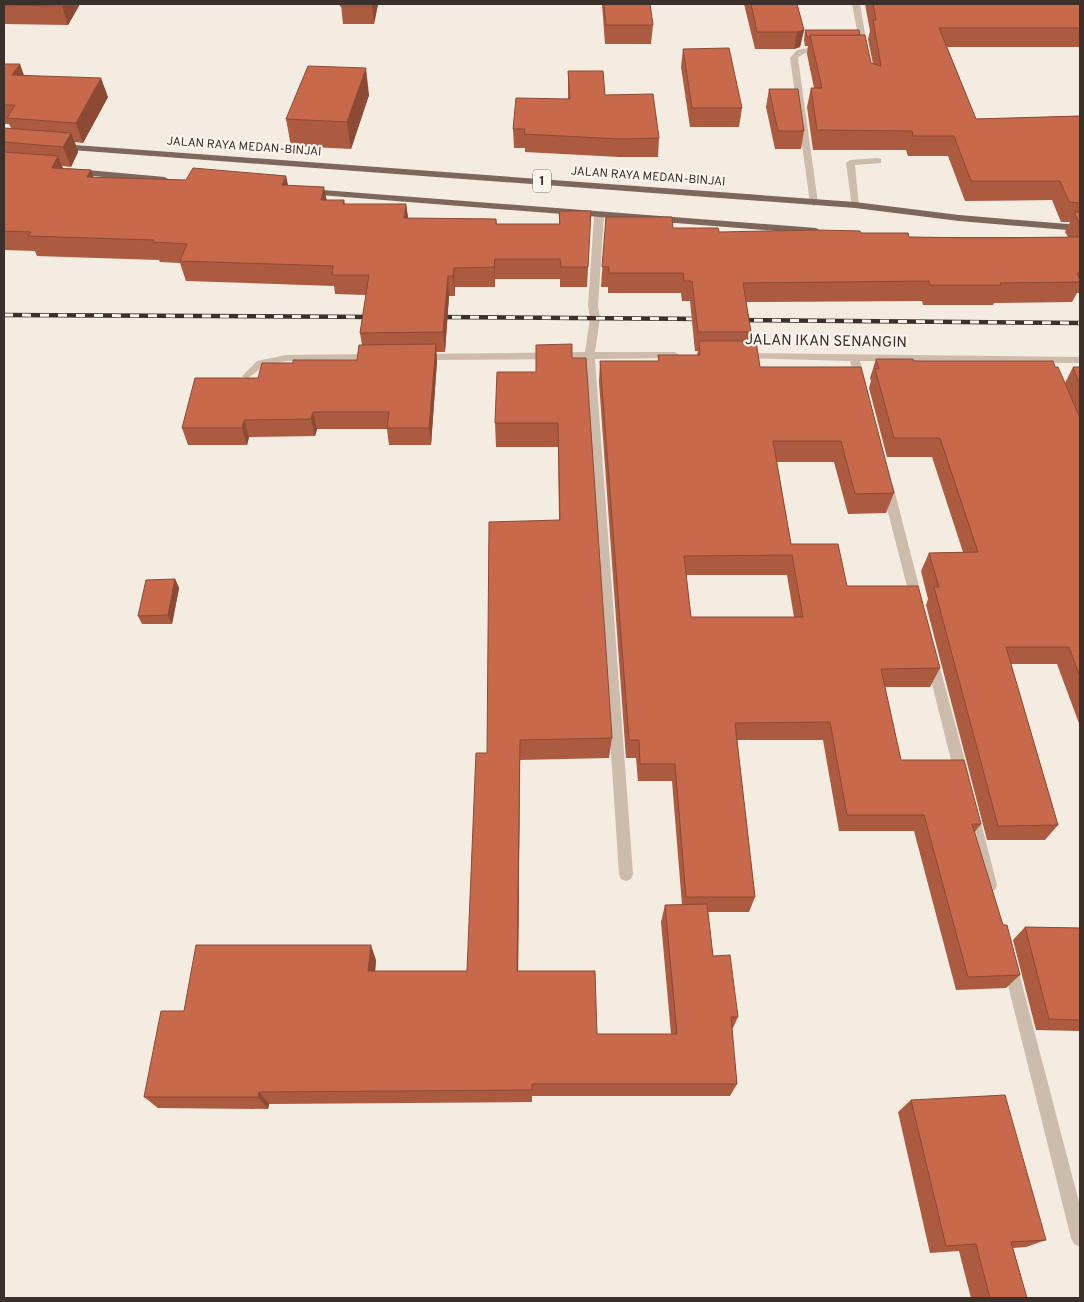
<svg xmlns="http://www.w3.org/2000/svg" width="1084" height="1302" font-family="Overpass,sans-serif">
	<rect width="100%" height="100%" fill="#f4ebe1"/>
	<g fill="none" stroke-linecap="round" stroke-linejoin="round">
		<g fill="#cdbbac" fill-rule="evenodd">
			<path d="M852 4H860L868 52 861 50Z"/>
			<path d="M808 48H825L829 50C819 56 807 48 798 58L818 203 814 206 810 203 790 58 797 50Z"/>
			<path d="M878 158 881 159V163L855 165 859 205 858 207H852L846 163 850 160Z"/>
			<path d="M599 213 604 216 598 306 600 318 595 352H675L680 355 675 358 595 359 633 874 631 879 626 881 621 879 619 874 585 359 420 360 415 357 420 354 585 352 590 318 588 306 594 216Z"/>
			<path d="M743 353 1080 357V363L860 361 866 384 861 388 856 384 850 361 739 358V354Z"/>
			<path d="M373 354 377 355V359L286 361 264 366 247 379 242 376 257 361 286 355Z"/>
			<path d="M887 481 893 485 923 602 921 605H913L911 602 881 485Z"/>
			<path d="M932 655 936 656 938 660 969 776 967 780 962 782 957 780 955 776 926 660 928 656Z"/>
			<path d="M972 809 977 811 979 815 997 885 995 890 990 892 985 890 983 885 965 815 967 811Z"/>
			<path d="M1010 958 1015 960 1017 965 1080 1206V1247L1074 1244 1071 1238 1003 965 1005 960Z"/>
		</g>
		<g fill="#7d675c" fill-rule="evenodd">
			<path d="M61 144 855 202 959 215 1080 225V231L959 221 855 208 58 149 57 147Z"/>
			<path d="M76 169 165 177 169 180 165 183 73 174 72 172Z"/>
			<path d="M310 189 816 228 821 231 816 234 307 194 306 192Z"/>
		</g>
		<g stroke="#3b302b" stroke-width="4.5">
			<g id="rail">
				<path d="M4 315 376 317"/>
				<path d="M434 317 706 319"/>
				<path d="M736 320 1080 323"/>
			</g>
		</g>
		<use href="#rail" stroke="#fbf5ee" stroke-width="3" stroke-dasharray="9" stroke-linecap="butt"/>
	</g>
	<g fill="#ac5a40" fill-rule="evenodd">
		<path d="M4 4H80L68 25 4 24Z"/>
		<path d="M341 4H378L374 24H343Z"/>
		<path d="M602 4H650L653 25 651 44H605Z"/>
		<path d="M744 4H797L804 30 800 47 794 49H755Z"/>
		<path d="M865 4H1080V47H947L976 119 1080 116V293H1077L1072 302 994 303 993 305H923L922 301 746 302 751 332 749 341 760 367H861L894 493 886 513 848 514 834 462H777L791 544 847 586 940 668 930 687H885L901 760 981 824 974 833 1003 925 1020 975 1006 988 956 990 914 831H839L823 740H737L755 897 749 912H708L713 956 738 1017 732 1030 737 1084 730 1096H532V1102L269 1104 268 1109 158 1108 144 1097 184 1011 376 960 375 971H467L487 753 559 520 558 447H496L495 423 536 372 572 358 612 738 609 758 520 760 518 971 597 1034H671L661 922 665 905H682L672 781H638L636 758H626L599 382 600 361H658V355H697L698 351H695L690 301H682L681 293H608V287H601L606 217 673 228 719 232 861 233 909 237H1068L1065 232 1070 222H1061L1052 200 965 201 948 156H908L906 150H813L807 107 811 88H814L807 54 808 46H805L804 40 805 30 860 35 871 63 873 64 868 39 870 31ZM686 575H787L794 617H691Z"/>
		<path d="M683 49 742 108 739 127H690L681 67Z"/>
		<path d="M4 64 24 76 108 97 83 143 75 142 78 152 71 167 62 166 63 168 91 170 93 177 186 180 286 176 288 186 327 200H344L345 204H406L408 218 496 219 497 224H559V211H591L587 287H560V279H495V287H455V296H449L445 352H436L437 361 431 445H389L387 429H317L315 436 249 437 247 445H188L182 428 258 378 293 363 357 360 362 345 360 333 366 295 335 294 334 286 186 281 180 263 160 262 159 260 37 256 35 251 4 250V128H11L9 124H4Z"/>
		<path d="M568 71 605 95 659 138 658 157H619L525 152V148H514L513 129 568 99Z"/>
		<path d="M769 89 804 131 801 149H775L766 107Z"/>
		<path d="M369 95 351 149 291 146 286 119Z"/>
		<path d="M876 359 1055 367 1065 383 1073 367H1080V726L1057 664H1011L1058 825 1045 840H987L926 605 928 599 921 571 929 553 963 552 932 457H887L869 388 871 381 870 378Z"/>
		<path d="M175 579 179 588 172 624H142L138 616Z"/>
		<path d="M1025 927 1080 928V1031L1036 1030 1013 940Z"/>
		<path d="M911 1100 1046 1240 1026 1247 1013 1248 1027 1298H971L959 1251 930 1253 898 1112Z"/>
	</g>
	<g fill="#8c4a34">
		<path d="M63 4H80L68 25 62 6Z"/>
		<path d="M373 4H378L374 24 372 6Z"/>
		<path d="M804 30 800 47 794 49 797 32Z"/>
		<path d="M20 64 27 84 12 75Z"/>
		<path d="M366 68 369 95 351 149 347 122Z"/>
		<path d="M101 78 108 97 83 143 76 123Z"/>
		<path d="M71 133 78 152 71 167 63 147Z"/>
		<path d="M58 156 66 176 52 168Z"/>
		<path d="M91 170 98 190 87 177Z"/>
		<path d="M286 176 290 195 282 185Z"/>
		<path d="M324 187 328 207 321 200Z"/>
		<path d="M406 204 409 224 404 218Z"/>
		<path d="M495 259V287L494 267Z"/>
		<path d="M454 268 455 287V296L453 276Z"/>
		<path d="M448 276 449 296 445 352 443 332Z"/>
		<path d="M436 344 437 361 431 445 429 428Z"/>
		<path d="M313 412 317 429 315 436 311 419Z"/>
		<path d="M244 420 249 437 247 445 242 428Z"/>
		<path d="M175 579 179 588 172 624 168 615Z"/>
		<path d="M520 740V760L518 986 517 971Z"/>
		<path d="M371 945 376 960 374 986 368 971Z"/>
		<path d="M259 1092 269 1104 268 1109 258 1097Z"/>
	</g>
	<g fill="#c8694b" stroke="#8c4a34" fill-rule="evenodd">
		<path d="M4 4H63L62 6 4 5Z"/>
		<path d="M341 4H373L372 6H340Z"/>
		<path d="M604 4H650L653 25H606Z"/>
		<path d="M751 4H797L804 30 797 32H757Z"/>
		<path d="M873 4H1080V28H939L976 119 1080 116V203L1069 202 1060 181H971L954 136H913L912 131 817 130 811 88H822L810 35H865L871 63 881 66 873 20H876Z"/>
		<path d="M805 30H859L860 35H810V37H807Z"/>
		<path d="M729 48 742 108H692L683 49Z"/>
		<path d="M4 64H20L12 75 101 78 76 123 7 118 15 105H4Z"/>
		<path d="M308 66 366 68 347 122 286 119Z"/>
		<path d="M568 71H603L605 95 653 94 659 138 620 139 524 134 525 129H513L516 98 570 99Z"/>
		<path d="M769 89H798L804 131H778Z"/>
		<path d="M4 128 71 133 63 147 4 142Z"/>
		<path d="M4 152 58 156 52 168 91 170 87 177 186 180 193 168 286 176 282 185 324 187 321 200H344L343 204H406L404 218 496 219V224H560L559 211H591L588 267H561L560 259H495L494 267 454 268 453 276H448L443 332 360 333 369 275H332L333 266 180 261 187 244 153 242 154 240 28 236 31 232 4 231Z"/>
		<path d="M1074 212H1080V223H1079Z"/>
		<path d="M606 217H672L673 228H718L719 232 817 230 860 231 861 233H908L909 237 982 238 1080 237V273H1077L1080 280V282L1000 283 1001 285H930L929 281 743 283 751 332H698L692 281H684L683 273H609V267H602Z"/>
		<path d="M699 341H756L760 367H861L894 493 855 494 841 441H773L791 544H838L847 586H918L940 668 881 669 901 760H964L981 824H972L1003 925H1007L1020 975 968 977 924 815H847L830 722 735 723 755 897H686L675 764H640L639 740H629L600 361H659L658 355H700ZM792 555 803 617H691L684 556Z"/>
		<path d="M436 344 429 428H387L389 412H313L311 419 244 420 242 428H182L195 378H258L262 363H293V360H357L359 345Z"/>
		<path d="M572 344V358H586L612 738 520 740 517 971H595L597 1034H677L665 905 707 904 713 956 730 955 738 1017H731L737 1084H532V1090L259 1092 258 1097H144L161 1011H184L196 945H371L368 971H467L476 753H487L489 522 560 520 558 423H495L497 372H536V345Z"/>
		<path d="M876 359H913V361H1053L1055 367H1058L1080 418V677L1069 647H1006L1058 825 998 826 934 587H939L929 553 978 552 940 438H894L875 369H879Z"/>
		<path d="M1073 367H1080V385Z"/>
		<path d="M175 579 168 615 138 616 146 580Z"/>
		<path d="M1025 927 1080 928V1020L1049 1019Z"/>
		<path d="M1005 1095 1046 1240 1011 1242 1027 1298H990L976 1244 946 1246 911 1100Z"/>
	</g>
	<g text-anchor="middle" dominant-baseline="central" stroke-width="4.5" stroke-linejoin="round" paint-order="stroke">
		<g font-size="12" fill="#3b302b" stroke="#fbf5ee">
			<text transform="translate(244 147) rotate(4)">JALAN RAYA MEDAN-BINJAI</text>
			<text transform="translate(648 177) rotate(4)">JALAN RAYA MEDAN-BINJAI</text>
		</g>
		<rect fill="#fbf5ee" stroke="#756b66" stroke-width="1" x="533" y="169.5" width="18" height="23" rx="4"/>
		<g font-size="14" font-weight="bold" fill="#3b302b">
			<text x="542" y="181">1</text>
		</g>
		<g font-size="15" fill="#3b302b" stroke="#fbf5ee">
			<text transform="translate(826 342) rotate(1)">JALAN IKAN SENANGIN</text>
		</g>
	</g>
	<rect width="1084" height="1302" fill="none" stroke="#3b302b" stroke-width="10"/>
</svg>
